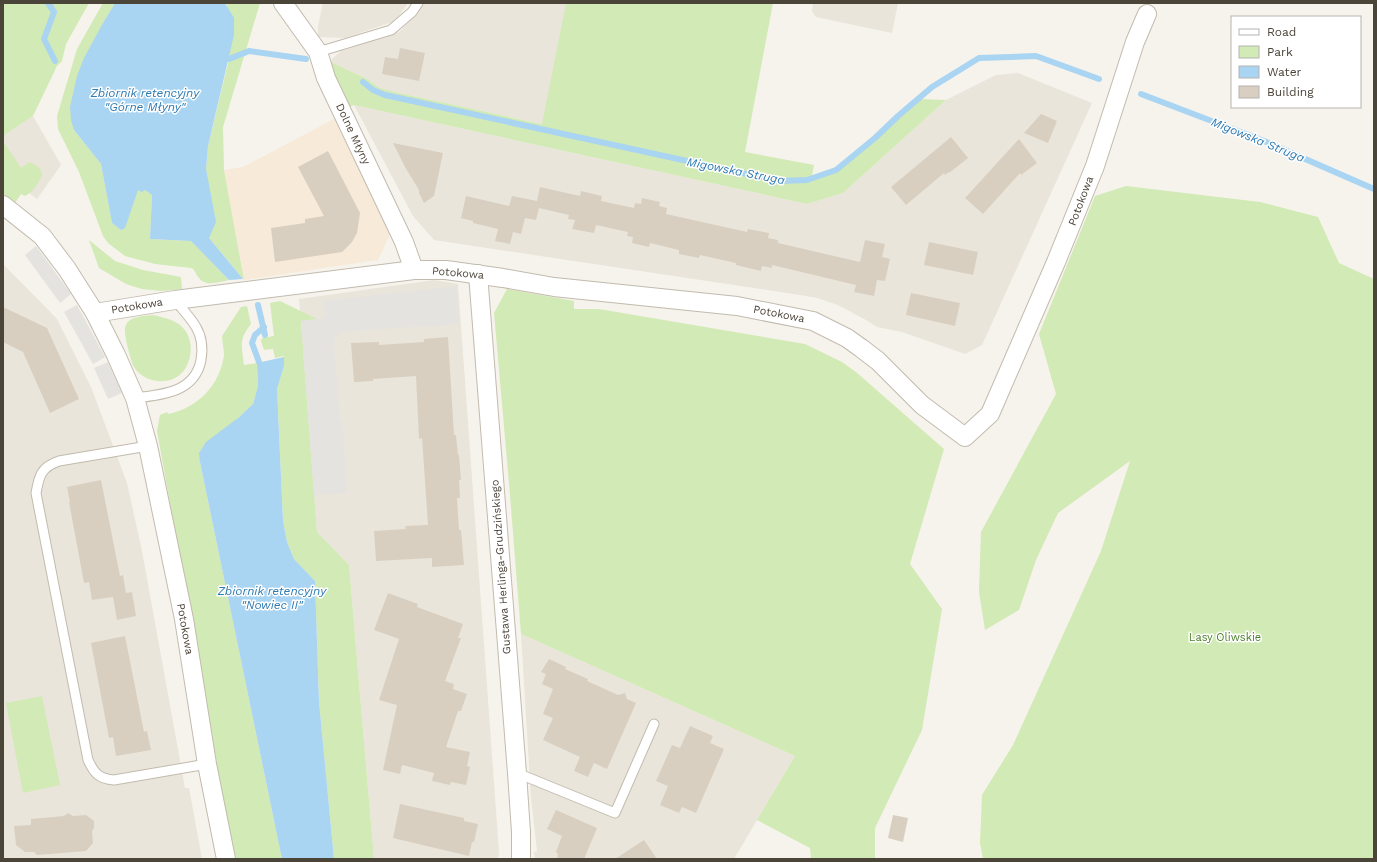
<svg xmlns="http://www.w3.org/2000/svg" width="1377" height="862" font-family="'Work Sans',sans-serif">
	<rect width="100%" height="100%" fill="#f6f3ec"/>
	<g fill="#eae5da">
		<path d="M323 3H408L395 21 345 38 318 37V26Z"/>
		<path d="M424 3H566L543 124 399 93 380 88 367 79 331 62 332 59 341 51 399 32 407 24Z"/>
		<path d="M813 3H898L892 33 816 17 812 11Z"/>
		<path d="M1018 73 1092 103 982 345 965 354 902 332 877 327 866 320 838 305 817 298 800 295 434 240 413 216 354 105 807 204 843 193 946 100 996 75Z"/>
		<path d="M33 116 61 165 37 199 3 173V136Z"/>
		<path d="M3 266H5L57 319 91 387 127 483 142 551 185 788H189L202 859H3Z"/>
		<path d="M434 280 458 284 499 852 498 859H374L349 565 317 532 299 299Z"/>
		<path d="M521 634 795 756 734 859H535L534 852 537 851 531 798Z"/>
	</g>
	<path fill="#f7ead8" d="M334 119 390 234 378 260 244 280 224 170 243 167Z"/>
	<g fill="#d2eab5">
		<path d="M3 3H89L66 44 62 61 57 66 33 116 3 136Z"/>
		<path d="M103 3H115L103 23 74 130 101 164 112 223 121 230C129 216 132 204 138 189L145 190 152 195 150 239 191 241 229 280C220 282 205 287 199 278 195 274 196 270 191 268L155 264 125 256 108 243 103 236 79 172 58 129 57 116 77 49Z"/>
		<path d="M225 3H260L223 127 224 170 244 280 209 238 206 169 208 146 229 59 227 5Z"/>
		<path d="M566 3H773L745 152 814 165 811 181 836 170 920 99 946 100 843 193 807 204 354 105 347 108 331 69V62L367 79 380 88 399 93 542 124Z"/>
		<path d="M3 141 21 168 30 162 40 168 42 175C38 184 33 192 25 196L21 194 15 203 3 194Z"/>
		<path d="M1126 186 1260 202 1318 217 1339 263 1374 279V859H983L980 843 982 795 1013 745 1101 551 1130 461 1058 513 1036 560 1019 610 985 630 979 592 981 532 1056 394 1039 334 1095 196Z"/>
		<path d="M89 240 115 261 143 270 181 277 182 289 161 291 142 289 126 284 99 268Z"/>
		<path d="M507 289 574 301V309H599L805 344 842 362 856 372 944 449 910 564 942 609 922 730 875 828V859H811L810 848 757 820 795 756 521 634 510 495 494 313Z"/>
		<path d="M280 301 317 319 301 321 317 532 349 565 374 859H334L319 702 315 581 294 559 287 542 283 521 277 389 284 366V356L275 358 273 349 264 350 261 341 262 338 274 336 270 303Z"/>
		<path d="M247 306 251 324C238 340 242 346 244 365L257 363 258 386 253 404 238 418 200 462 282 859H236L224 803 157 431 160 415 167 412 168 414C198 408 220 385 224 355 224 349 222 342 222 336L241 307Z"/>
		<path d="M153 315C162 317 177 320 183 328 196 341 192 370 175 378 161 385 142 380 134 367 131 362 124 335 125 329 125 326 127 322 129 321 135 316 145 316 153 315Z"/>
		<path d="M42 696 60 785 23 793 6 703Z"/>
	</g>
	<g fill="#e5e3e0">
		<path d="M36 246 71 294 60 303 25 255Z"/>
		<path d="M457 286 459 324 341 332 338 334 334 342 340 421 343 423 347 493 314 495 301 321 325 318 324 301Z"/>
		<path d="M77 305 105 357 93 364 64 312Z"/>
		<path d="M108 362 122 393 108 399 94 368Z"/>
	</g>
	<g fill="#a9d4f2">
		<path d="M115 3H225L234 18V35L208 146 206 169 216 222 209 238 243 279 229 280 191 241 150 239 152 195 145 190 142 192 138 190 125 228 121 230 112 223 101 164 74 130 71 120 70 107 77 76 84 58 103 23Z"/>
		<path d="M284 357V366L277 389 283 521 287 542 294 559 315 581 319 702 334 859H282L200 462 199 453 206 442 238 418 253 404 258 386 257 363Z"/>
	</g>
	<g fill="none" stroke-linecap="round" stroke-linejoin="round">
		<g stroke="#a9d4f2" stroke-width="6">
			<path d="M48 3 54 12 44 39 55 61"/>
			<path d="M229 59 249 51 306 59"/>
			<path d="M363 82 373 90 385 95 779 181 807 180 836 170 875 138 898 116 932 87 979 58 1036 56 1099 79"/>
			<path d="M1141 94 1264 141 1374 189"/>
			<path d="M258 305 265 335"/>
			<path d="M259 362 252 343 255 335 264 327"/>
		</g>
	</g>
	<g fill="#d8cfc1">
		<path d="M400 48 425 53 419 81 382 74 385 57 398 59Z"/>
		<path d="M1041 114 1057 121 1048 143 1024 133Z"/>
		<path d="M951 137 968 158 949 173V172L945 175 944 173 906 205 891 187Z"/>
		<path d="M1019 139 1037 163 1021 175 1020 173 983 214 965 198Z"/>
		<path d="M393 143 443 153 434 196 424 203 419 193V190L405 167Z"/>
		<path d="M328 151 360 213 357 233 352 242 342 252 275 262 271 228 305 223V219L324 216 298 167Z"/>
		<path d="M540 187 580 196 581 191 602 196 601 201 634 208 635 203 641 204 642 198 660 202 659 206 667 208 666 214 747 232 748 229 769 233 768 238 778 240V243L860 262 865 240 885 244 882 257 890 259 885 281 877 280 874 296 854 292 856 285 772 265V268L762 266 761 271 736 265V263L700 255 699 258 679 254V250L650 243 649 247 632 243 633 237 627 236 628 232 596 225 594 233 572 229 575 220 568 219 569 215 539 208 536 220 525 218 521 234 513 232 510 244 495 241 498 229 473 223V221L461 218 466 196 509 206 512 196 537 201Z"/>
		<path d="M929 242 978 252 973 275 924 265Z"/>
		<path d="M911 293 960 303 955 326 906 315Z"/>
		<path d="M3 307 47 328 79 399 50 413 23 352 3 342Z"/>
		<path d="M448 337 454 435H456L458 455H459L461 480H459L460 498H457L459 530H461L464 565 432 567V558L376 561 374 531 406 529 405 526 428 525 422 438 419 439 416 376 373 379V381L354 382 351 343 379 342V345L424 342V339Z"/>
		<path d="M101 480 120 576 123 575 126 593 132 592 136 616 117 620 113 597 92 600 89 582 84 583 69 502H70L67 487Z"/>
		<path d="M388 593 418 604 417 607 463 624 458 638H461L445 681 454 684 453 689 467 694 461 711H458L446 747 470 752 467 766 470 767 466 785 451 782 450 785 432 781 434 773 402 765 400 774 383 770 397 705 379 700 399 639 374 630Z"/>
		<path d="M125 636 144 732 147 731 151 750 116 756 113 737 109 738 91 643Z"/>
		<path d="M549 659 566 667 565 669 588 679 587 681 618 695 625 693 627 699 636 703 607 769 594 763 588 777 574 771 580 757 543 740 553 718 543 714 553 689 542 684 546 674 541 672Z"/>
		<path d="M690 726 713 736 710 743 724 749 696 813 682 807 679 813 660 805 668 786 656 781 672 745 680 748Z"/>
		<path d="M400 804 464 818V821L478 824 474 842H472L469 856 393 838Z"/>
		<path d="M556 810 597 828 584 859H557L558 854 556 852 562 836 547 829Z"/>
		<path d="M68 813 73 816 86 815 94 821V828L92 831 93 843 86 851 37 855 34 852H25L16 845 14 826 31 825V819L64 816Z"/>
		<path d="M893 815 908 818 903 842 888 838Z"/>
		<path d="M644 840 657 859H615Z"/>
	</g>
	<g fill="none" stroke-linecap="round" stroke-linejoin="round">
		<g stroke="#c2bbae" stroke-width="11">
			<g id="lane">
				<path d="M318 52 391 30 412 12 418 3"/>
				<path d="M135 398C163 395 195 392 201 360 203 348 202 337 196 327 190 317 182 309 175 300"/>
				<path d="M148 446 59 461C41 467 39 476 36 493L88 760C94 773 99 779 114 780L207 764"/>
				<path d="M517 773 615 813 654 724"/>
			</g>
		</g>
		<g stroke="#c2bbae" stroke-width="20">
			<g id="street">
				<path d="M283 3 318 52 326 78 404 242 414 270"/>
				<path d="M3 205 42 236 67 269 95 313 116 355 135 398 148 446 184 619 207 764 226 859"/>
				<path d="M478 274 517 773 521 832V859"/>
				<path d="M95 313 175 300 414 270H446L503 278 554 287 737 306 813 321 847 338 861 348 878 361 922 405 965 437 990 414 1056 262 1095 166 1135 42 1147 14"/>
			</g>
		</g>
		<use href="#lane" stroke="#fff" stroke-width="9"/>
		<use href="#street" stroke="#fff" stroke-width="18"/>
	</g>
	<g text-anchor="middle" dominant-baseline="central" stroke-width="3" stroke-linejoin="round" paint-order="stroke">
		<g font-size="11" fill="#4b4439" stroke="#fff">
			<text transform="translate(353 134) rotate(65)">Dolne Młyny</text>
			<text transform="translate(1081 201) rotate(-69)">Potokowa</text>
			<text transform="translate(458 273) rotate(5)">Potokowa</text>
			<text transform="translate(137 306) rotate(-9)">Potokowa</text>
			<text transform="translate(779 314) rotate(11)">Potokowa</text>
			<text transform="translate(501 567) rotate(-94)">Gustawa Herlinga-Grudzińskiego</text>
			<text transform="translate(185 629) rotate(80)">Potokowa</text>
		</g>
		<g font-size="11" fill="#4a7f2a" stroke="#fff">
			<text x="1225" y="637">Lasy Oliwskie</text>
		</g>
		<g font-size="12" font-style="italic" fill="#2e7ab2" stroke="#fff">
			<text x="145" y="93">Zbiornik retencyjny<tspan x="145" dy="14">"Górne Młyny"</tspan></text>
			<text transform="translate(1258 140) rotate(22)">Migowska Struga</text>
			<text transform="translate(736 171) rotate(11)">Migowska Struga</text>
			<text x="272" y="591">Zbiornik retencyjny<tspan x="272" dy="14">"Nowiec II"</tspan></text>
		</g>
	</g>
	<rect width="1377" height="862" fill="none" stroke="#4b4439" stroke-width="8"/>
	<rect x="1231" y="16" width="130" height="92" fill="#ffffff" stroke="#b7b4b0"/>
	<rect x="1239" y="29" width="20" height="6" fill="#ffffff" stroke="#b7b4b0"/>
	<text x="1267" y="36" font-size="12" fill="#4b4439">Road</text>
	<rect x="1239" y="46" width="20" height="12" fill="#d2eab5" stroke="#b7b4b0"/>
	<text x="1267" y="56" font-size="12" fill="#4b4439">Park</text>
	<rect x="1239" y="66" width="20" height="12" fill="#a9d4f2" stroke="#b7b4b0"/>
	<text x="1267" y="76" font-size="12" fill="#4b4439">Water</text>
	<rect x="1239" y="86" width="20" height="12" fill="#d8cfc1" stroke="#b7b4b0"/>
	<text x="1267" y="96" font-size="12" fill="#4b4439">Building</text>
</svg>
